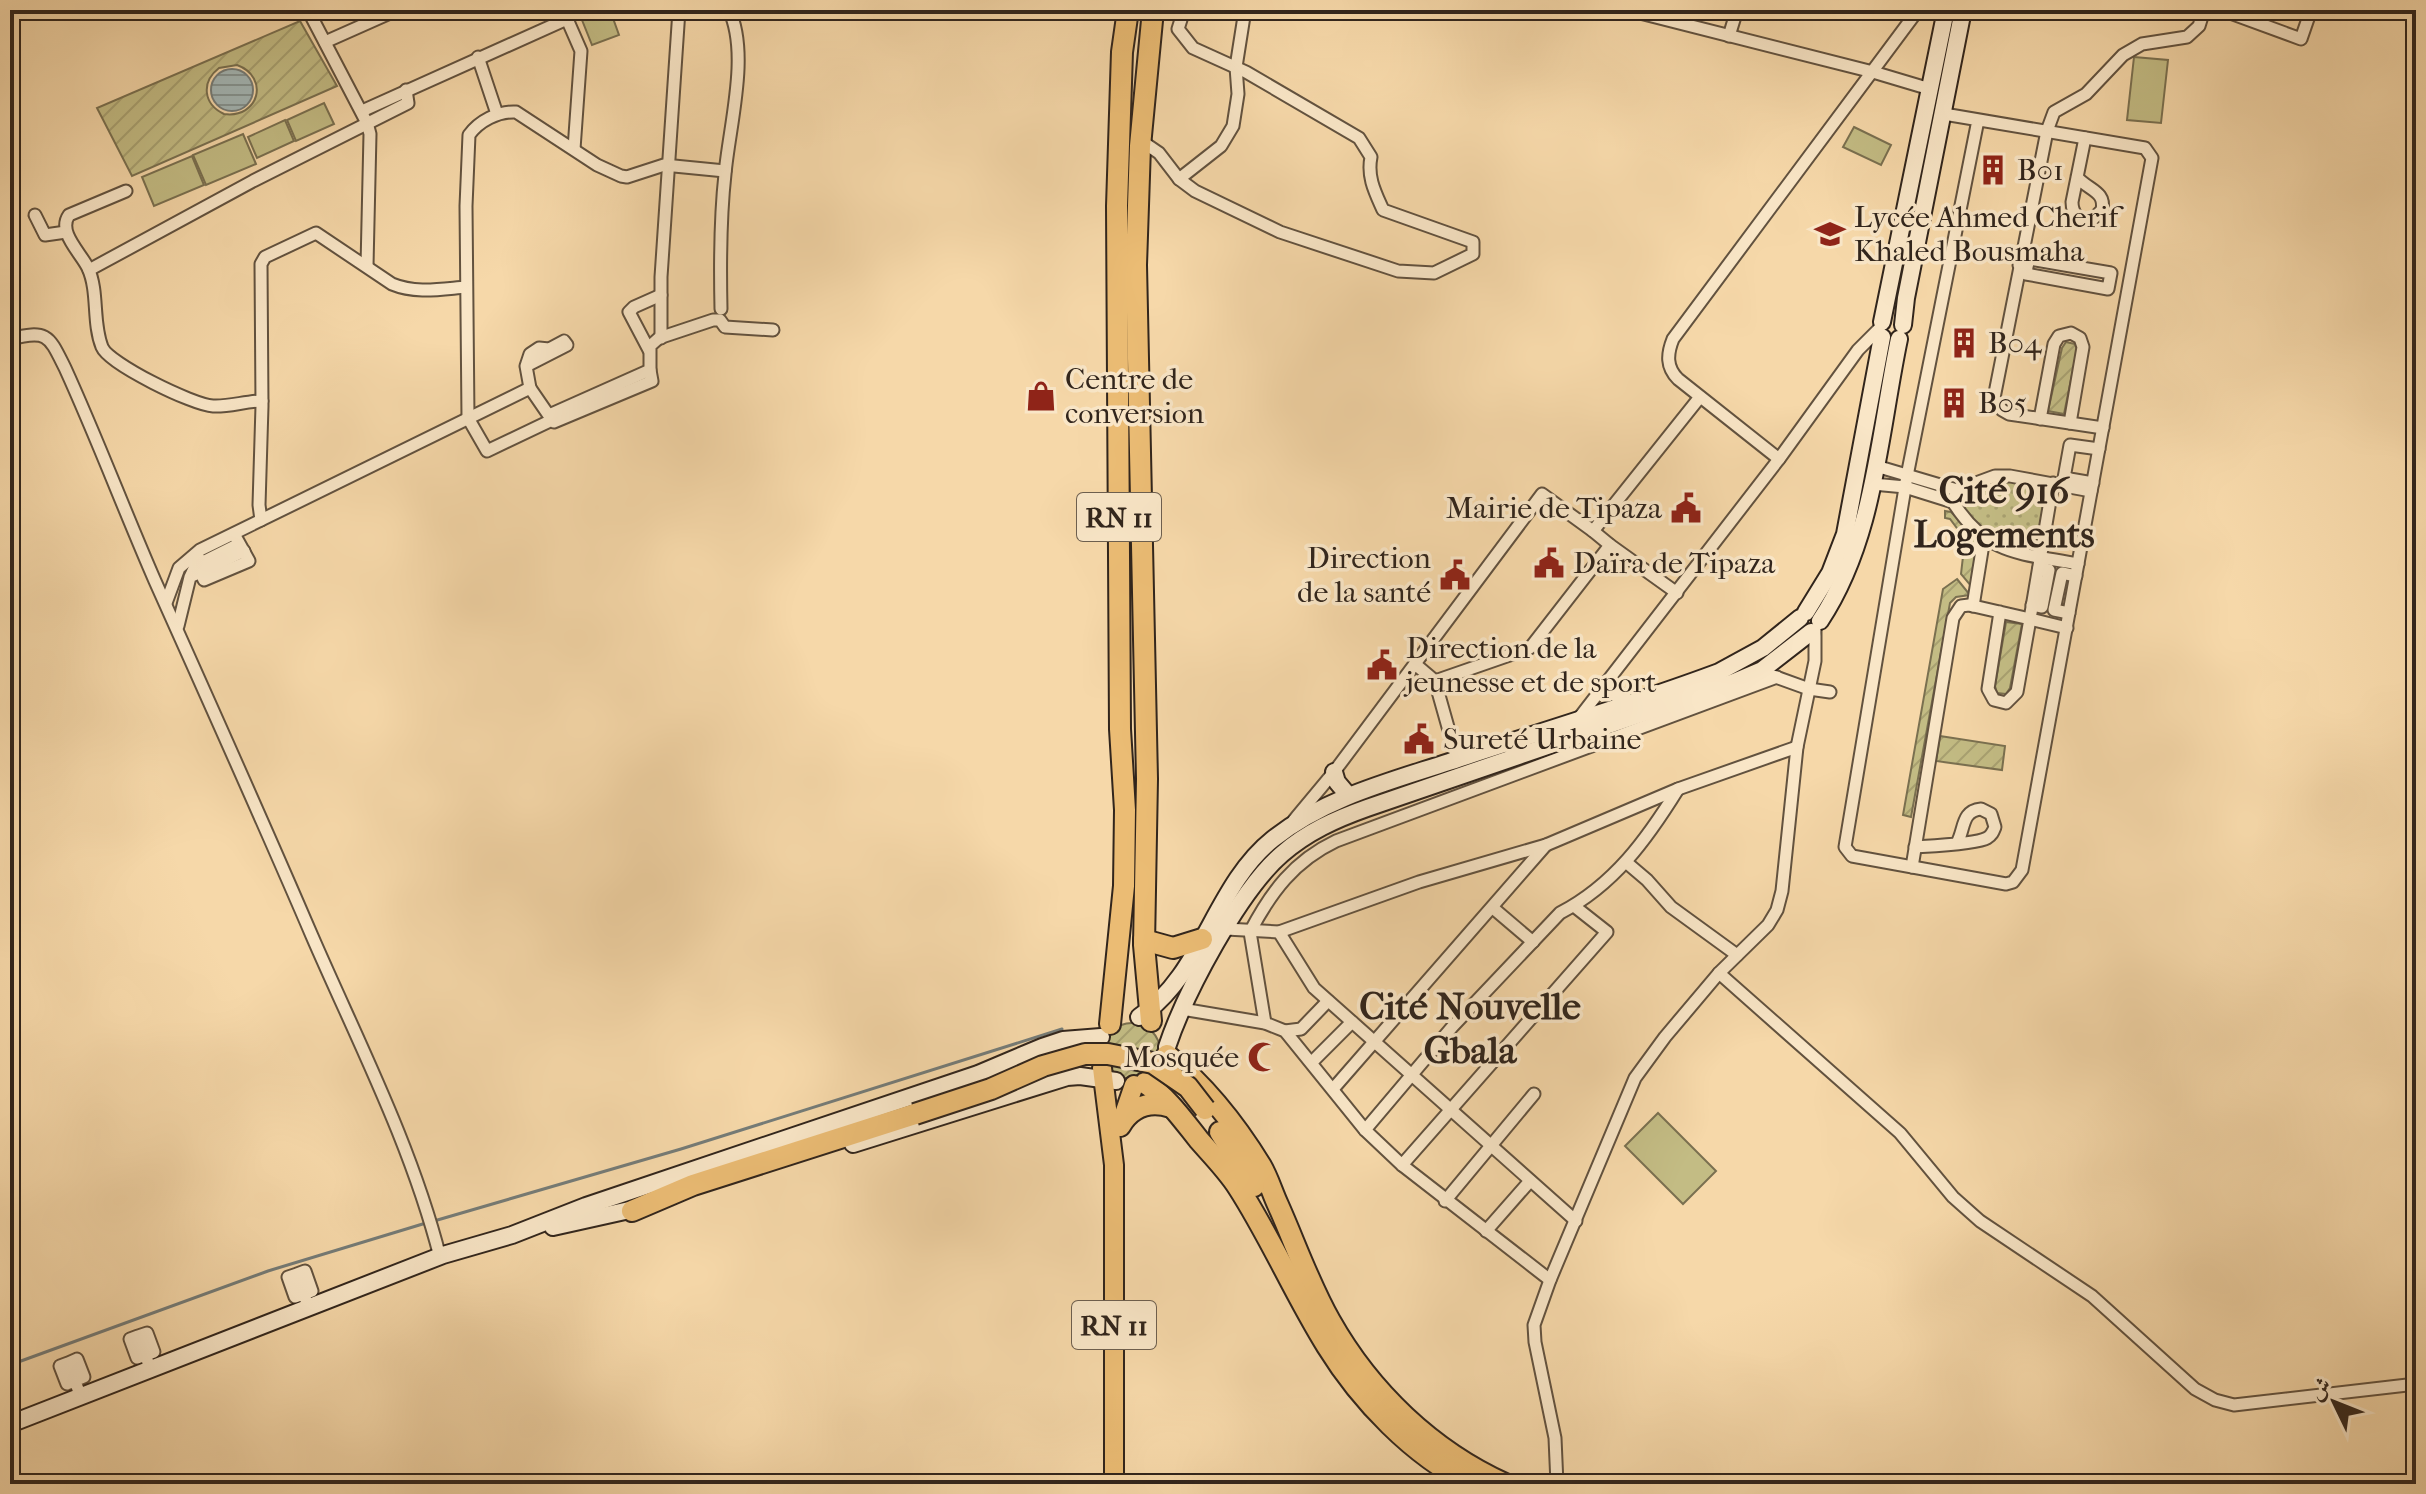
<svg xmlns="http://www.w3.org/2000/svg" width="2426" height="1494" font-family="'IM FELL French Canon',Amiri,serif">
	<defs>
		<pattern id="grass-dots" width="8" height="8" patternUnits="userSpaceOnUse" patternTransform="scale(2)"><rect width="8" height="8" fill="#c3bc84"/><path d="M2 2h.1M6 6h.1" fill="none" stroke="#a8a171" stroke-width="1.8" stroke-linecap="round"/></pattern>
		<pattern id="garden-furrows" width="10" height="10" patternUnits="userSpaceOnUse" patternTransform="scale(2)"><rect width="10" height="10" fill="#c3bc84"/><path d="M-1 1l2-2M0 10L10 0M9 11l2-2" fill="none" stroke="#a8a171"/></pattern>
		<pattern id="water-rules" width="6" height="5" patternUnits="userSpaceOnUse" patternTransform="scale(2)"><rect width="6" height="5" fill="#a3b6b5"/><path d="M0 2.5h6" fill="none" stroke="#859492"/></pattern>
	</defs>
	<rect width="100%" height="100%" fill="#f6d8a9"/>
	<filter id="stains"><feTurbulence type="fractalNoise" baseFrequency=".0025" numOctaves="4"/><feColorMatrix values="0 0 0 0 .2 0 0 0 0 .09 0 0 0 0 .02 0 0 0 .5 -.17"/></filter>
	<radialGradient id="worn" r=".72"><stop offset=".6" stop-color="#630" stop-opacity="0"/><stop offset="1" stop-color="#630" stop-opacity=".3"/></radialGradient>
	<path fill="url(#grass-dots)" stroke="#7a7050" stroke-width="2" d="M1998 481H2009L2046 490 2036 549C1992 541 1990 537 1959 506L1965 496Z"/>
	<g fill="url(#garden-furrows)" stroke="#7a7050" stroke-width="2" fill-rule="evenodd">
		<path d="M300 21 337 86 132 176 97 108ZM237 65C270 77 259 119 224 114 203 104 201 82 219 68Z"/>
		<path d="M2066 342 2075 344 2077 350 2064 414 2048 411 2062 348Z"/>
		<path d="M1945 511 1951 512 1978 539 1971 586 1961 574 1965 539 1950 519 1945 518Z"/>
		<path d="M1957 579 1970 595 1956 597 1950 603 1911 817 1903 815 1943 589Z"/>
		<path d="M2006 622 2022 624 2010 688 2006 694 1997 693 1995 686Z"/>
		<path d="M1940 736 2005 746 2002 770 1936 761Z"/>
		<circle cx="1132" cy="1051" r="28"/>
	</g>
	<g fill="#c3bc84" stroke="#7a7050" stroke-width="2">
		<path d="M578 10H610L619 35 592 45Z"/>
		<path d="M2134 57 2168 60 2161 123 2127 120Z"/>
		<path d="M324 103 334 124 296 141 287 120Z"/>
		<path d="M285 120 294 141 257 158 248 137Z"/>
		<path d="M1854 127 1891 145 1881 165 1843 147Z"/>
		<path d="M243 134 256 164 206 185 193 155Z"/>
		<path d="M192 156 204 185 154 206 142 177Z"/>
		<path d="M1658 1113 1716 1171 1683 1204 1625 1146Z"/>
	</g>
	<circle fill="url(#water-rules)" stroke="#757c78" stroke-width="2" cx="232" cy="90" r="21"/>
	<g fill="none" stroke-linecap="round" stroke-linejoin="round">
		<g stroke="#757c78" stroke-width="3">
			<path d="M434 1221 681 1149 1062 1029"/>
			<path d="M10 1365 268 1271 426 1223"/>
		</g>
		<g stroke="#62523f" stroke-width="15">
			<g id="street">
				<path d="M308 10 367 123 370 134 367 266"/>
				<path d="M1628 10 1873 72 1930 89"/>
				<path d="M2222 10 2301 39 2311 10"/>
				<path d="M567 19 581 51 574 149"/>
				<path d="M1729 36 1737 10"/>
				<path d="M325 42 397 10"/>
				<path d="M478 57 497 114"/>
				<path d="M362 111 567 19 568 10"/>
				<path d="M1944 114 2145 148 2152 158 2022 870 2013 882 2006 884 1852 856 1845 847 1907 476 1978 120"/>
				<path d="M1140 140 1159 153 1179 179 1195 191 1280 232 1398 271 1434 273 1473 254V242L1383 210C1375 192 1367 177 1371 157L1359 138 1246 72 1193 48 1178 29 1184 10"/>
				<path d="M2077 177C2088 190 2106 191 2102 210L2093 219C2081 222 2072 215 2072 202L2085 138"/>
				<path d="M1179 179 1221 146 1233 126 1238 94 1236 67 1245 10"/>
				<path d="M126 191 69 215C57 232 81 253 88 268 99 292 92 322 102 347 109 364 193 405 213 406 229 407 246 401 262 401"/>
				<path d="M35 215 45 235 66 232"/>
				<path d="M2019 265 2027 267 2026 274 2108 289 2111 273 2029 259 2027 267"/>
				<path d="M89 270 253 181 408 103 406 90"/>
				<path d="M721 309C720 264 720 219 725 174 729 127 750 54 729 10"/>
				<path d="M1879 329 1858 350 1779 459 1678 379C1666 367 1667 354 1673 339L1918 10"/>
				<path d="M661 338V277L679 10"/>
				<path d="M10 339C48 329 49 336 65 368 97 438 124 510 155 581 208 699 261 817 312 936 358 1042 411 1144 440 1257"/>
				<path d="M649 350 629 312 634 307 661 295"/>
				<path d="M526 366 567 345 564 341 549 349 539 348 530 354 526 366 530 388"/>
				<path d="M650 370 652 381 554 422 552 420 487 451 468 418 466 206 469 135C479 121 498 111 516 112L597 165 621 176 627 177 664 165 725 171"/>
				<path d="M549 415 650 370V346L659 338 713 320H720L725 327 773 330"/>
				<path d="M2040 419 2054 344 2059 336 2071 333 2080 338 2083 347 2070 423"/>
				<path d="M2103 428 2009 414 2002 410 1994 398 2047 131 2054 112 2086 94 2123 55 2142 44 2187 37 2199 26 2204 10"/>
				<path d="M1876 466 1957 490"/>
				<path d="M2053 483 2030 619 2067 628"/>
				<path d="M2093 483 2064 478 2070 445 2099 449"/>
				<path d="M1873 484 1905 487 1953 502"/>
				<path d="M261 520 259 505 262 406 261 264 265 257 316 233 392 284C416 294 441 289 466 287"/>
				<path d="M234 534C239 543 244 552 249 561L204 580 200 571 205 561 239 544"/>
				<path d="M1610 545 1677 593"/>
				<path d="M2078 564C2021 553 1987 556 1953 502L1957 490 1995 476H2010L2091 491"/>
				<path d="M194 575 244 551"/>
				<path d="M166 603 179 568 200 550 530 388 552 420"/>
				<path d="M2032 605 2042 607 2049 570 2039 568"/>
				<path d="M1973 606 1984 538"/>
				<path d="M2069 613 2054 610 2062 573 2076 576"/>
				<path d="M178 626 190 577 199 558"/>
				<path d="M1415 664 1435 681"/>
				<path d="M1773 676 1809 689 1830 692"/>
				<path d="M1579 718 1779 459"/>
				<path d="M1457 759 1435 681 1530 648 1610 545 1593 531"/>
				<path d="M1294 820 1334 772 1542 494 1593 531 1700 397"/>
				<path d="M1915 847C1930 846 1977 844 1987 838 1992 835 1993 832 1995 827L1991 814 1981 809C1961 811 1965 829 1957 843"/>
				<path d="M1627 863 1647 880 1671 907 1737 955"/>
				<path d="M1912 867 1953 618 1961 606 1969 605 2030 619 2017 692 2006 703 1994 700 1988 689 2000 612"/>
				<path d="M1493 908 1533 942"/>
				<path d="M1226 929 1279 932 1419 882 1546 845 1678 789 1797 747"/>
				<path d="M1279 932 1314 988 1576 1221"/>
				<path d="M1719 973 1900 1133 1953 1197 1980 1221 2092 1296 2195 1389 2215 1400 2234 1405 2416 1384"/>
				<path d="M1182 1009 1265 1023 1285 1031 1365 1130 1402 1165 1550 1280"/>
				<path d="M1265 1023 1250 932C1271 892 1294 861 1336 841L1777 677"/>
				<path d="M1285 1031 1301 1029 1328 1001"/>
				<path d="M1312 1062 1352 1022"/>
				<path d="M1333 1089 1546 845"/>
				<path d="M1365 1130 1453 1026 1560 913C1614 885 1647 839 1678 789"/>
				<path d="M1402 1165 1607 932 1574 906"/>
				<path d="M1445 1201 1534 1094"/>
				<path d="M1486 1231 1530 1181"/>
				<path d="M297 1274 288 1277 295 1297 312 1291 305 1271 297 1274 309 1309"/>
				<path d="M138 1336 130 1339 137 1358 154 1352 147 1333 138 1336C143 1348 147 1359 151 1371"/>
				<path d="M68 1363 60 1366 67 1384 84 1377 77 1359 68 1363 81 1397"/>
				<path d="M1557 1484 1555 1438 1535 1342 1534 1325 1550 1280 1635 1078 1665 1037 1719 973 1768 925 1777 910 1782 891 1797 747 1815 661V630"/>
			</g>
		</g>
		<g stroke="#31251c" stroke-width="20">
			<g id="secondary">
				<path d="M1882 322 1946 10"/>
				<path d="M1903 325 1906 298 1963 10"/>
				<path d="M1806 612 1830 573 1845 534 1882 337"/>
				<path d="M1820 621C1875 538 1879 434 1899 339"/>
				<path d="M1606 685 1628 703"/>
				<path d="M1334 772 1337 782 1348 795"/>
				<path d="M1139 1017C1203 975 1214 886 1273 839 1325 798 1388 782 1449 762 1539 732 1631 705 1719 672L1763 648 1800 618"/>
				<path d="M1167 1047C1185 993 1239 891 1282 854 1307 832 1336 819 1367 808L1734 682 1762 670 1811 632"/>
				<path d="M853 1144 1067 1077 1080 1076 1116 1081"/>
				<path d="M553 1227 643 1207"/>
				<path d="M10 1424 443 1255 512 1235 586 1206 978 1074 1042 1047 1063 1040 1101 1037"/>
			</g>
		</g>
		<g stroke="#31251c" stroke-width="22">
			<g id="primary">
				<path d="M1102 1068 1114 1165V1484"/>
				<path d="M1121 1123 1134 1085"/>
			</g>
		</g>
		<g stroke="#31251c" stroke-width="24">
			<g id="highway">
				<path d="M1144 940 1173 948 1202 939"/>
				<path d="M1151 1021 1144 945 1147 779 1136 265 1140 146 1153 10"/>
				<path d="M1110 1024 1124 886 1125 810 1120 729 1117 206 1122 52 1128 10"/>
				<path d="M1167 1055C1204 1085 1236 1125 1261 1166 1268 1178 1272 1192 1278 1205 1295 1243 1309 1284 1330 1321 1370 1392 1432 1451 1505 1484"/>
				<path d="M1145 1083C1167 1097 1183 1120 1199 1140 1212 1155 1227 1170 1238 1187 1271 1238 1295 1295 1327 1346 1361 1401 1413 1455 1471 1484"/>
				<path d="M1120 1126C1131 1107 1149 1100 1171 1107"/>
				<path d="M1220 1132 1254 1186"/>
				<path d="M632 1211 693 1185 915 1114"/>
			</g>
		</g>
		<use href="#street" stroke="#f9e6c7" stroke-width="11"/>
		<use href="#secondary" stroke="#f9e6c7" stroke-width="16"/>
		<use href="#primary" stroke="#ebbc74" stroke-width="18"/>
		<use href="#highway" stroke="#ebbc74" stroke-width="20"/>
		<g stroke="#31251c" stroke-width="24" stroke-linecap="butt">
			<path id="highway-bridge" d="M915 1114 991 1089 1043 1066 1085 1054H1108L1153 1063 1188 1087 1205 1109"/>
		</g>
		<use href="#highway-bridge" stroke="#ebbc74" stroke-width="20"/>
	</g>
	<defs>
		<g id="building-bare" transform="scale(2.4)"><path d="M-4-6H4V6H1V3H-1V6H-4ZM-2.5-4.3h1.7v1.8h-1.7ZM.8-4.3h1.7v1.8H.8ZM-2.5-1h1.7V.8h-1.7ZM.8-1h1.7V.8H.8Z" fill="#8f2418" stroke="#f9e6c7" stroke-width="2.5" paint-order="stroke"/></g>
		<g id="school-bare" transform="scale(2.4)"><path d="M0-5L7-2L0 1L-7-2ZM-4 1L0 2.5L4 1V4Q0 6-4 4Z" fill="#8f2418" stroke="#f9e6c7" stroke-width="2.5" paint-order="stroke"/></g>
		<g id="shop-bare" transform="scale(2.4)"><path d="M-5-2.5h2.3a2.7 3.5 0 0 1 5.4 0H5L5.5 6h-11ZM-1.5-2.5h3a1.5 2.3 0 0 0-3 0Z" fill="#8f2418" stroke="#f9e6c7" stroke-width="2.5" paint-order="stroke"/></g>
		<g id="civic-bare" transform="scale(2.4)"><path d="M-.6-6.5H3V-4.5H.6V-3L4-1V1h2V6H-6V1h2V-1L-.6-3ZM-1.2 2.5V6h2.4V2.5Z" fill="#8f2418" stroke="#f9e6c7" stroke-width="2.5" paint-order="stroke"/></g>
		<g id="mosque-bare" transform="scale(2.4)"><path d="M3.5-4.9A6 6 0 1 0 3.5 4.9A5 5 0 1 1 3.5-4.9Z" fill="#8f2418" stroke="#f9e6c7" stroke-width="2.5" paint-order="stroke"/></g>
	</defs>
	<g fill-rule="evenodd">
		<use href="#building-bare" x="1993" y="170"/>
		<use href="#school-bare" x="1830" y="234"/>
		<use href="#building-bare" x="1964" y="343"/>
		<use href="#shop-bare" x="1041" y="396"/>
		<use href="#building-bare" x="1954" y="403"/>
		<use href="#civic-bare" x="1686" y="508"/>
		<use href="#civic-bare" x="1549" y="563"/>
		<use href="#civic-bare" x="1455" y="575"/>
		<use href="#civic-bare" x="1382" y="665"/>
		<use href="#civic-bare" x="1419" y="739"/>
		<use href="#mosque-bare" x="1263" y="1057"/>
	</g>
	<g text-anchor="middle" dominant-baseline="central" stroke-width="7" stroke-linejoin="round" paint-order="stroke">
		<g fill="#f9e6c7" stroke="#6d5f4f" stroke-width="2">
			<rect x="1077" y="493" width="84" height="48" rx="6"/>
			<rect x="1072" y="1301" width="84" height="48" rx="6"/>
		</g>
		<g font-size="28" font-weight="bold" fill="#31251c">
			<text x="1119" y="517">RN 11</text>
			<text x="1114" y="1325">RN 11</text>
		</g>
		<g font-size="30" fill="#31251c" stroke="#f9e6c7" text-anchor="start">
			<text x="2017" y="170">B01</text>
			<text x="1854" y="217">Lycée Ahmed Cherif<tspan x="1854" dy="34">Khaled Bousmaha</tspan></text>
			<text x="1988" y="343">B04</text>
			<text x="1065" y="379">Centre de<tspan x="1065" dy="34">conversion</tspan></text>
			<text x="1978" y="403">B05</text>
			<text x="1662" y="508" text-anchor="end">Mairie de Tipaza</text>
			<text x="1431" y="558" text-anchor="end">Direction<tspan x="1431" dy="34">de la santé</tspan></text>
			<text x="1573" y="563">Daïra de Tipaza</text>
			<text x="1406" y="648">Direction de la<tspan x="1406" dy="34">jeunesse et de sport</tspan></text>
			<text x="1443" y="739">Sureté Urbaine</text>
			<text x="1239" y="1057" text-anchor="end">Mosquée</text>
		</g>
		<g font-size="38" font-weight="bold" fill="#31251c" stroke="#f9e6c7">
			<text x="2004" y="490">Cité 916<tspan x="2004" dy="44">Logements</tspan></text>
			<text x="1470" y="1006">Cité Nouvelle<tspan x="1470" dy="44">Gbala</tspan></text>
		</g>
	</g>
	<rect width="2426" height="1494" fill="none" stroke="#f6d8a9" stroke-width="40"/>
	<rect x="12" y="12" width="2402" height="1470" fill="none" stroke="#31251c" stroke-width="4"/>
	<rect x="20" y="20" width="2386" height="1454" fill="none" stroke="#31251c" stroke-width="2"/>
	<g transform="translate(2334 1402) rotate(313)" stroke="#f9e6c7" stroke-width="6" paint-order="stroke">
	<path d="M0-6L14 30L0 20L-14 30Z" fill="#31251c"/>
	<text y="-12" font-size="22" font-weight="bold" text-anchor="middle" fill="#31251c">ش</text>
	</g>
	<rect width="100%" height="100%" filter="url(#stains)"/>
	<rect width="100%" height="100%" fill="url(#worn)"/>
</svg>
